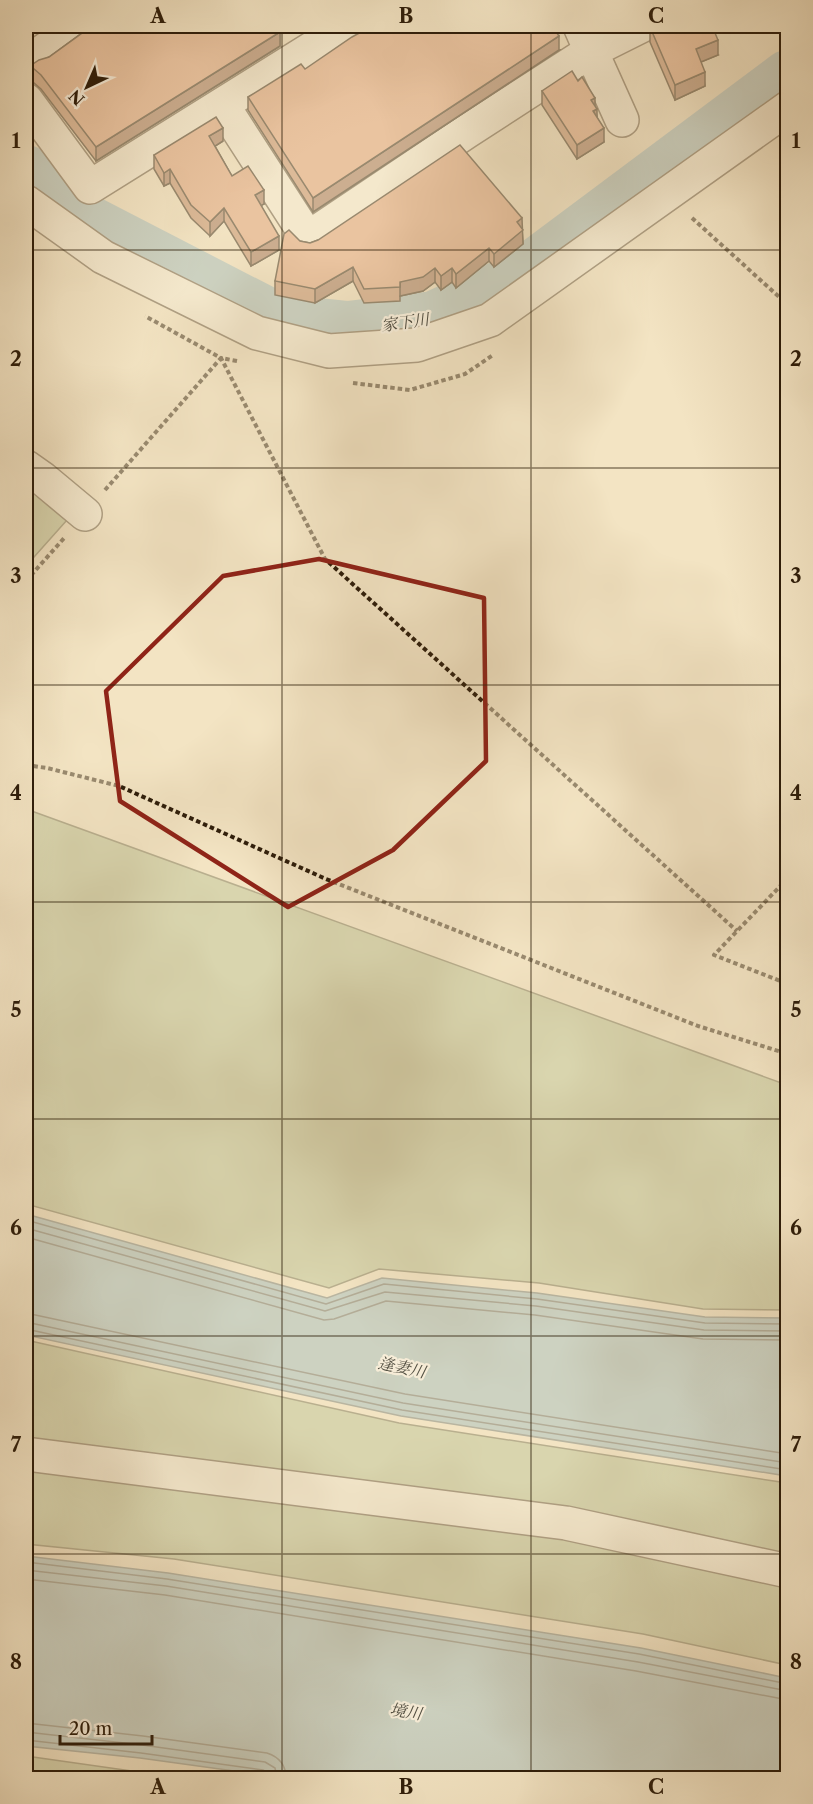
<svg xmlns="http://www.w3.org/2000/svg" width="813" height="1804" font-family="'Libre Caslon Text','Noto Serif JP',serif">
	<rect width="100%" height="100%" fill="#f3e4c3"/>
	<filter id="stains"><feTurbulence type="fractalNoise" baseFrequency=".00333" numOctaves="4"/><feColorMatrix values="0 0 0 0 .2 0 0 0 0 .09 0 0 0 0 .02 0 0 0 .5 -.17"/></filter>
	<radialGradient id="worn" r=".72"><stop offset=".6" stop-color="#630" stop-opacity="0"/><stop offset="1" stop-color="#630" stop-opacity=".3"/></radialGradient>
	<g fill="#bac495" stroke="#747050" stroke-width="1.5">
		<path d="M26 474 67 520 26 566Z"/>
		<path d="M26 809 787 1085V1310L703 1309 539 1283 379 1269 329 1288 26 1204Z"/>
		<path d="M26 1340 399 1423 787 1483V1557L26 1441Z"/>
		<path d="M26 1467 565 1537 787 1584V1665L643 1634 174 1559 26 1544Z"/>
		<path d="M26 1756 181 1778H26Z"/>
	</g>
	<g fill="#a1bcbf" stroke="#737c77" stroke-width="1.5">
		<path d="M26 1214 327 1298 382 1278 537 1293 705 1317 787 1318V1476L401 1416 26 1335Z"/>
		<path d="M26 1556 168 1573 641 1648 787 1678V1778H284L140 1758 26 1746Z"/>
	</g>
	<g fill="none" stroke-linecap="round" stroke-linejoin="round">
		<g stroke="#686c64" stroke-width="1.5">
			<path d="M26 1220 326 1304 384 1284 537 1299 705 1323 788 1324"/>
			<path d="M26 1228 325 1311 385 1292 536 1306 704 1330 788 1331"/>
			<path d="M26 1237 324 1320 334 1319 386 1301 535 1315 703 1339 788 1340"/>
			<path d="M26 1313 405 1394 788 1454"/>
			<path d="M26 1322 403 1403 788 1463"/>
			<path d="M26 1329 402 1410 788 1470"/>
			<path d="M26 1562 167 1579 639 1654 788 1684"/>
			<path d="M26 1570 166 1586 638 1662 788 1691"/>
			<path d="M26 1579 165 1595 636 1671 788 1700"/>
			<path d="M26 1723 143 1736 267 1753C279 1757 286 1765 286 1778"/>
			<path d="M26 1732 142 1745 265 1762 275 1768 277 1778"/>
			<path d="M26 1740 141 1753 263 1770 268 1773 270 1778"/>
		</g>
		<path stroke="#a1bcbf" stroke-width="56" d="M26 173 84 221 280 322 348 329 434 319 515 282 788 78"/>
		<g stroke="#5f4f38" stroke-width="36">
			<g id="minor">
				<path d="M38 55 79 26"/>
				<path d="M26 100 90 187 348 26"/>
				<path d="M223 106 308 238 466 132 591 51 580 26"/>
				<path d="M622 120 591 51 641 26"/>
				<path d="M26 202 103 257 257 333 329 351 417 345 490 320 788 108"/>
				<path d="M26 467 43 479 85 514"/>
				<path d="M26 1454 566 1523 788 1571"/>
			</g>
		</g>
		<g stroke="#2e1d0a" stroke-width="4" stroke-dasharray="4.5 3" stroke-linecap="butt">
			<path d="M692 218 788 305"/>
			<path d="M237 361 221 358 325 559 737 931"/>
			<path d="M353 383 410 390 465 374 493 355"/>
			<path d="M105 490 221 358 145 316"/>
			<path d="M26 581 65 537"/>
			<path d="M26 765 47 768 119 786 326 879 698 1026 788 1054"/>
			<path d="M788 878 714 955 788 984"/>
		</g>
		<use href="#minor" stroke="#f7edd8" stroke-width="33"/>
	</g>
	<g fill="#c28765" stroke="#2e1d0a" stroke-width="1.5">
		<path d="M290 26 280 32V46L96 161 41 89 34 83 27 82V68L49 57 90 27Z"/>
		<path d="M650 27 718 55 701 62 705 86 675 100 650 42Z"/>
		<path d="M559 50 313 212 248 110V97L305 69Z"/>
		<path d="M542 91 595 107 597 117 604 142 577 159 542 105Z"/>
		<path d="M223 141 215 146 232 176 264 204 261 205 279 250 251 266 224 221 210 236 191 218 170 183 164 186 154 169V155Z"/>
		<path d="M522 229 523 244 494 267 489 261 456 288 452 282 441 290 435 282 423 291 400 296V301L364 303 353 281 315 303 275 295V281L300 241 310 243 318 240Z"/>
	</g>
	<g fill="#9e6e53" stroke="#2e1d0a" stroke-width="1.5">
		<path d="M274 26H290L274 36Z"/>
		<path d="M280 32V46L96 161V147Z"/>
		<path d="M559 36V50L313 212V198Z"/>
		<path d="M718 40V55L696 64V49Z"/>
		<path d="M705 72V86L675 100V85Z"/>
		<path d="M595 98V110L597 109V123L591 100Z"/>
		<path d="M223 128V141L209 150V136Z"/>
		<path d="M604 128V142L577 159V145Z"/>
		<path d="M170 169V183L164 186V173Z"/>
		<path d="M264 190V204L255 209V195Z"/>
		<path d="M224 208V221L210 236V222Z"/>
		<path d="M522 218 523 244 494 267V254L517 222Z"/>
		<path d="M279 236V250L251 266V252Z"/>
		<path d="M489 248V261L456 288V274Z"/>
		<path d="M353 267V281L315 303V289Z"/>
		<path d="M435 268V282L423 291 400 296V282Z"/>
		<path d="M452 268V282L441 290V276Z"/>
	</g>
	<g fill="#e19d76" stroke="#2e1d0a" stroke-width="1.5">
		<path d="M92 26H276L280 32 96 147 41 75 34 69 27 68 39 60 49 57Z"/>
		<path d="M372 26H552L559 36 313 198 248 97 301 64 305 69 352 37Z"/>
		<path d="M652 26H712L718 40 696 49 705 72 675 85 650 27Z"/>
		<path d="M572 71 578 81 582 77 595 98 591 100 597 109 593 111 604 128 577 145 542 91Z"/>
		<path d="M216 117 223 128 209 136 232 176 248 166 264 190 255 195 279 236 251 252 224 208 210 222 191 205 170 169 164 173 154 155Z"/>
		<path d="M460 145 522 218 517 222 523 230 494 254 489 248 456 274 452 268 441 276 435 268 423 277 400 282V287L364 289 353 267 315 289 275 281 284 234 289 230 300 241 310 243 318 240Z"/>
	</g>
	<path d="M0 0H813V1804H0ZM319 559 484 598 486 761 393 850 288 907 120 801 106 691 223 576Z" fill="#f3e4c3" fill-opacity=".55" fill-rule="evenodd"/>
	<path fill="none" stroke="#8f2418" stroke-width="4.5" stroke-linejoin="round" d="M319 559 484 598 486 761 393 850 288 907 120 801 106 691 223 576Z"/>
	<path fill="none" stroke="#2e1d0a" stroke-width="1.5" stroke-opacity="0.55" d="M282 26V1778M531 26V1778M26 250H788M26 468H788M26 685H788M26 902H788M26 1119H788M26 1336H788M26 1554H788"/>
	<g text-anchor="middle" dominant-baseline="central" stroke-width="4.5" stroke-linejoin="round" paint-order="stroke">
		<g font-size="16" font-style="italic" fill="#504d40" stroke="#f7edd8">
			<text transform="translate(405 322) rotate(-8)">家下川</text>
			<text transform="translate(402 1367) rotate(12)">逢妻川</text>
			<text transform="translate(406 1711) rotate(9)">境川</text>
		</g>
	</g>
	<rect width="813" height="1804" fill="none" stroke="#f3e4c3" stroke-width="66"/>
	<g transform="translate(87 87) rotate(224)" stroke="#f7edd8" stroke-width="4.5" paint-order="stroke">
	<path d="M0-4.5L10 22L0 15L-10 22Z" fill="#2e1d0a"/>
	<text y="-9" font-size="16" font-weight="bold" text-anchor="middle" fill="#2e1d0a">N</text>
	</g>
	<path d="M60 1735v9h92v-9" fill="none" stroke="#2e1d0a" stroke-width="3"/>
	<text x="69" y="1735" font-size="18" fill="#2e1d0a" stroke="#f7edd8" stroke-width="4.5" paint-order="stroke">20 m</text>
	<rect x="33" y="33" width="747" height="1738" fill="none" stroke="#2e1d0a" stroke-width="2"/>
	<g font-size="20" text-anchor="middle" font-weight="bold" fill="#2e1d0a">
		<text x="158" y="23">A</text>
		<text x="406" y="23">B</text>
		<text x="656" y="23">C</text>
		<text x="16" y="148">1</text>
		<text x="796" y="148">1</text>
		<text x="16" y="366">2</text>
		<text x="796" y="366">2</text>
		<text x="16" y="583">3</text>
		<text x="796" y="583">3</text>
		<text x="16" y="800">4</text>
		<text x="796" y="800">4</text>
		<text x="16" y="1017">5</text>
		<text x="796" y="1017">5</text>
		<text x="16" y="1235">6</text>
		<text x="796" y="1235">6</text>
		<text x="16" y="1452">7</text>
		<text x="796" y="1452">7</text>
		<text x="16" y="1669">8</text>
		<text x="796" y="1669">8</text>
		<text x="158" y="1794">A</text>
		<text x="406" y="1794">B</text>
		<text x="656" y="1794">C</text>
	</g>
	<rect width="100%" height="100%" filter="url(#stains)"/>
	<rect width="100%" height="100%" fill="url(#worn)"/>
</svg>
